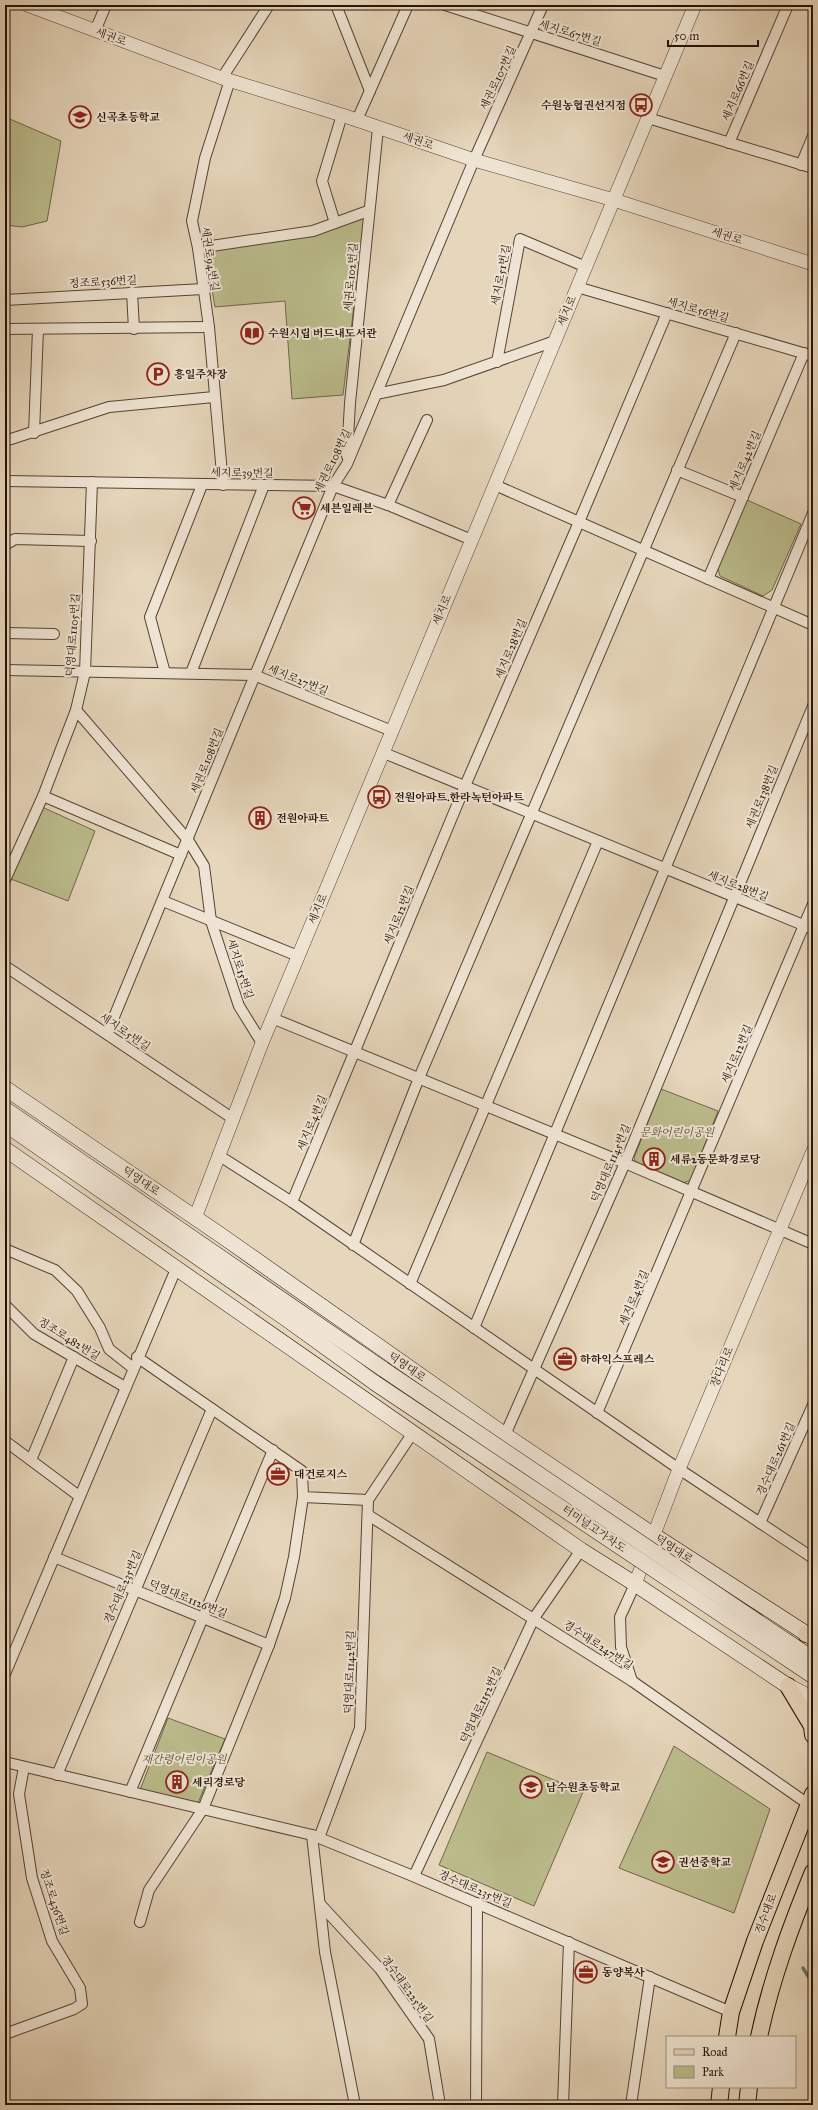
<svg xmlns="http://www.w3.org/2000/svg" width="818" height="2110" font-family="'IM FELL Great Primer','Noto Serif KR',serif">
	<rect width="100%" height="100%" fill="#e6d6bb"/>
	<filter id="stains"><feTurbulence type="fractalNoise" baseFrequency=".005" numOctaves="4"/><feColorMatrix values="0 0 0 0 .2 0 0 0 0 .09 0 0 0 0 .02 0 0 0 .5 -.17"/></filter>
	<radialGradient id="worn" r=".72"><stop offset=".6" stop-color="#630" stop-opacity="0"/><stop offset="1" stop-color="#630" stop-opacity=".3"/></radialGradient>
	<g fill="#bbbc8c" stroke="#706649">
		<path d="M5 117 61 141 47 221 22 227 5 225Z"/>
		<path d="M365 217 343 395 292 399 285 301 215 307 205 250Z"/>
		<path d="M747 500 801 524 772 590 763 596 720 576 718 569Z"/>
		<path d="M42 807 95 831 68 901 11 879Z"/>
		<path d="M661 1089 718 1111 691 1180 683 1183 638 1166 634 1158Z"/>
		<path d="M168 1718 225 1739 198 1803 140 1790Z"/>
		<path d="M674 1746 770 1809 734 1913 619 1868Z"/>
		<path d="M487 1752 583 1792 534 1906 439 1865Z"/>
	</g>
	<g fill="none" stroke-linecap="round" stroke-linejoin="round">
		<path stroke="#697669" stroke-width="3.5" d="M803 1968 813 1984"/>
		<g stroke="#554233" stroke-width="12">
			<g id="minor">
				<path d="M336 5 370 91"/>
				<path d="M445 5 665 76"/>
				<path d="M95 31 106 5"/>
				<path d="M222 78 269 5"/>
				<path d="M648 118 813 168"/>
				<path d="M357 120 408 5"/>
				<path d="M729 143 788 5"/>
				<path d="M801 165 813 136"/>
				<path d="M335 223 322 181 342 115"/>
				<path d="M198 248 313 231 368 211"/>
				<path d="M577 287 813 356"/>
				<path d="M132 292 134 329"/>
				<path d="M5 300 203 289"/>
				<path d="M5 329 209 327"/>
				<path d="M497 362 520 239 586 267"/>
				<path d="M376 394 444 380 555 341"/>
				<path d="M34 433 38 329"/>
				<path d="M5 441 109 407 214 397"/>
				<path d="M347 456 350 403 378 128"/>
				<path d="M677 470 743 497"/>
				<path d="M5 481 333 486 388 505 472 540"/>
				<path d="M223 485 209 327 198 248 192 221 205 158 230 80"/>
				<path d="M495 485 813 625"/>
				<path d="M388 505 427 420"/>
				<path d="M5 545 15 539 91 541"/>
				<path d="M708 579 804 353"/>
				<path d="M5 633 54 634"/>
				<path d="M5 670 254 675 392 731"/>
				<path d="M165 673 150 617 202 485"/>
				<path d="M191 673 264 485"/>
				<path d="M76 710 188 840 204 866 211 921 228 973 239 1006 262 1043"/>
				<path d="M384 753 813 929"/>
				<path d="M43 796 181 855"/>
				<path d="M5 880 43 796 76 710 85 672 92 482"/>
				<path d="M163 901 298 956"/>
				<path d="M5 966 232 1118"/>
				<path d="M272 1018 625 1163 813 1244"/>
				<path d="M107 1034 333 486 347 464 474 160 543 5"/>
				<path d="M218 1155 292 1202 679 1469 813 1558"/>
				<path d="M292 1202 465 786 579 522 667 313"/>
				<path d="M353 1245 419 1078 736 333"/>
				<path d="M5 1249 55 1270 77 1291 100 1328 109 1349 133 1368"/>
				<path d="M410 1284 598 841"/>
				<path d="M5 1305 34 1334 125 1387"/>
				<path d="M474 1328 813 513"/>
				<path d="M137 1357 302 1471 303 1497 368 1500"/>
				<path d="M597 1413 813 904"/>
				<path d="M505 1435 625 1163 813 706"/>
				<path d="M5 1441 79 1496"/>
				<path d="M31 1460 74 1357"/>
				<path d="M368 1515 632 1681 808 1804"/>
				<path d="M760 1523 813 1405"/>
				<path d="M54 1557 269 1645"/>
				<path d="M5 1674 176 1269"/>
				<path d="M632 1681 621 1647 620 1617 635 1584"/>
				<path d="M5 1762 312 1835 408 1874 731 2012"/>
				<path d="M57 1775 212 1409"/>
				<path d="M130 1792 273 1450"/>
				<path d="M312 1835 325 1952 355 2105"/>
				<path d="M319 1838 360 1728 368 1500 412 1434"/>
				<path d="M414 1876 534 1618 581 1550"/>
				<path d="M320 1904 380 1969 429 2039 440 2105"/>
				<path d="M140 1922 149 1890 203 1809 269 1645 285 1598 294 1557 303 1497"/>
				<path d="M5 2034 74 2009 82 2004 80 1988 52 1941 32 1878 19 1794 24 1767"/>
				<path d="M476 2105 477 1903"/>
				<path d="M563 2105 569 1942"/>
				<path d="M631 2105 650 1977"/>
			</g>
		</g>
		<g stroke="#554233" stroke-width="14">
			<g id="tertiary">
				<path d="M27 5 222 78 342 115 474 160 614 200 813 264"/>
				<path d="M195 1218 262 1043 695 5"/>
				<path d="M635 1584 679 1469 813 1151"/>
			</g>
		</g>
		<g stroke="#251106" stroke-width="16">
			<g id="secondary">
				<path d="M5 1088 222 1236 505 1435 655 1536 813 1638"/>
				<path d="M5 1109 383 1369"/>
				<path d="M5 1124 285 1318 375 1383"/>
				<path d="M5 1149 581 1550 635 1584 788 1686 813 1699"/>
			</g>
		</g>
		<g stroke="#251106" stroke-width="18">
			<g id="primary">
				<path d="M806 1634H813"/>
				<path d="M788 1686 812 1726 813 1735"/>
				<path d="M727 2037 731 2012 755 1941 813 1794"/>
				<path d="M759 2037C771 1980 791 1926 813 1872"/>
				<path d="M719 2105 721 2087"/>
				<path d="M747 2105 749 2087"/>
			</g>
		</g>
		<use href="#minor" stroke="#efe4d3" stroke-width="10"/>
		<use href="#tertiary" stroke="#efe4d3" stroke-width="13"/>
		<use href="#secondary" stroke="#efe4d3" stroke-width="15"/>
		<use href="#primary" stroke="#e6d6bb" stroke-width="16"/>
		<g stroke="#251106" stroke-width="16" stroke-linecap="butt">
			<g id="secondary-bridge">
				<path d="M383 1369 813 1659"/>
				<path d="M375 1383 813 1676"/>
			</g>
		</g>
		<use href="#secondary-bridge" stroke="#efe4d3" stroke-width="15"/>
	</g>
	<defs>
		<g id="bus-ring" transform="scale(1.15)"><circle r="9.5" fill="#efe4d3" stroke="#8f2418" stroke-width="1.5"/><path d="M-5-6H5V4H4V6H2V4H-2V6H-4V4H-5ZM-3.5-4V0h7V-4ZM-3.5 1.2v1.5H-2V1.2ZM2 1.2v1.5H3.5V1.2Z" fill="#8f2418"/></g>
		<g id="school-ring" transform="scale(1.15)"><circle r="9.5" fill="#efe4d3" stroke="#8f2418" stroke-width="1.5"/><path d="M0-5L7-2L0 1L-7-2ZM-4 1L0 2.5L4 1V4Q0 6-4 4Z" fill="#8f2418"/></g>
		<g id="library-ring" transform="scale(1.15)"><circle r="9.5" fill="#efe4d3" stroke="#8f2418" stroke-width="1.5"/><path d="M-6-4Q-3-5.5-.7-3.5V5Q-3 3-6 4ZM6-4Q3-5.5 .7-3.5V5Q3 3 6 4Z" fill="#8f2418"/></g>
		<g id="parking-ring" transform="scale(1.15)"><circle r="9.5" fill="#efe4d3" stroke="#8f2418" stroke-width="1.5"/><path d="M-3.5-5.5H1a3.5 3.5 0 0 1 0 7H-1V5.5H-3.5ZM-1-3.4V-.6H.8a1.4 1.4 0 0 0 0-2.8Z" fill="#8f2418"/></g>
		<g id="supermarket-ring" transform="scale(1.15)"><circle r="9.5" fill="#efe4d3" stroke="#8f2418" stroke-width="1.5"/><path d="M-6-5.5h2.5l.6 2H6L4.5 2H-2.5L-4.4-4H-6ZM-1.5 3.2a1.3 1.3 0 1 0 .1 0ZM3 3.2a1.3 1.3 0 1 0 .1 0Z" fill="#8f2418"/></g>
		<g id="building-ring" transform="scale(1.15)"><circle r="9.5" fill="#efe4d3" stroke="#8f2418" stroke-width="1.5"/><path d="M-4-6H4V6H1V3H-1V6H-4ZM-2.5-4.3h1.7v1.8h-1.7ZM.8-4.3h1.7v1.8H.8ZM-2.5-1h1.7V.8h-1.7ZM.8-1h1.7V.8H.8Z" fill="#8f2418"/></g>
		<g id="office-ring" transform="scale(1.15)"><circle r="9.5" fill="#efe4d3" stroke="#8f2418" stroke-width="1.5"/><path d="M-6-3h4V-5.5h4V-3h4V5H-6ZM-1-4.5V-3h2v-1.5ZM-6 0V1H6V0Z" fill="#8f2418"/></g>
	</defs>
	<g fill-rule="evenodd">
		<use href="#bus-ring" x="641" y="105"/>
		<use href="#school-ring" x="80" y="117"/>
		<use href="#library-ring" x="252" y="333"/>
		<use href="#parking-ring" x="158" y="374"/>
		<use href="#supermarket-ring" x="304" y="508"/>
		<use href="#bus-ring" x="379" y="797"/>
		<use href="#building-ring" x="260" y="818"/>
		<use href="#building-ring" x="654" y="1159"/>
		<use href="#office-ring" x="565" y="1359"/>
		<use href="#office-ring" x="278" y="1474"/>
		<use href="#building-ring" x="177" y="1782"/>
		<use href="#school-ring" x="531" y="1787"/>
		<use href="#school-ring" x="663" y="1862"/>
		<use href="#office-ring" x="586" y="1972"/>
	</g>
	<g text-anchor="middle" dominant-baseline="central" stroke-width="4" stroke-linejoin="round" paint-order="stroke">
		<g font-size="11" fill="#251106" stroke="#efe4d3">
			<text transform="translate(570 33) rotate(17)">세지로67번길</text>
			<text transform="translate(111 37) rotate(20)">세권로</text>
			<text transform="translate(498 78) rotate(-65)">세권로107번길</text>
			<text transform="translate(738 91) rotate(-67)">세지로66번길</text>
			<text transform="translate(418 141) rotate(19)">세권로</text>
			<text transform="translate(727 236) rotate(18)">세권로</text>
			<text transform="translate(210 259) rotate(81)">세권로94번길</text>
			<text transform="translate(501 275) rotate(-79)">세지로51번길</text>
			<text transform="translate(351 277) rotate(-85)">세권로102번길</text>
			<text transform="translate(103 282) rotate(-3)">정조로536번길</text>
			<text transform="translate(698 310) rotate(16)">세지로56번길</text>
			<text transform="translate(567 311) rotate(-67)">세지로</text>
			<text transform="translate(333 461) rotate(-64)">세권로108번길</text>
			<text transform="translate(745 461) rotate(-67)">세지로42번길</text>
			<text transform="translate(242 473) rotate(1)">세지로39번길</text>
			<text transform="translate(442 610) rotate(-67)">세지로</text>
			<text transform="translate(73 635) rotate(-86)">덕영대로1105번길</text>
			<text transform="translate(511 649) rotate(-67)">세지로28번길</text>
			<text transform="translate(298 680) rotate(22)">세지로27번길</text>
			<text transform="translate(207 761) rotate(-68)">세권로108번길</text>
			<text transform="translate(762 797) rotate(-68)">세권로138번길</text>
			<text transform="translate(738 886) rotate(22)">세지로28번길</text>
			<text transform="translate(318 909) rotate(-67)">세지로</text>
			<text transform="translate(399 915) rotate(-68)">세지로12번길</text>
			<text transform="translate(240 969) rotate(72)">세지로15번길</text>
			<text transform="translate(125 1032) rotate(34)">세지로5번길</text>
			<text transform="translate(737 1054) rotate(-67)">세지로12번길</text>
			<text transform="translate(312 1123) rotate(-67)">세지로4번길</text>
			<text transform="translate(611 1163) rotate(-67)">덕영대로1145번길</text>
			<text transform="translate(141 1181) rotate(34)">덕영대로</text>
			<text transform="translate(634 1298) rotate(-67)">세지로4번길</text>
			<text transform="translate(69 1339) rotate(32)">정조로482번길</text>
			<text transform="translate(407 1367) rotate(35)">덕영대로</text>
			<text transform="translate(722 1367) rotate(-67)">장다리로</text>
			<text transform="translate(776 1459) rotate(-66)">경수대로261번길</text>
			<text transform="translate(594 1529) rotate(34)">터미널고가차도</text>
			<text transform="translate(674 1549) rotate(33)">덕영대로</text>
			<text transform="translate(123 1587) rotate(-67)">경수대로235번길</text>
			<text transform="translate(188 1599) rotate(22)">덕영대로1126번길</text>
			<text transform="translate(598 1645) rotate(33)">경수대로247번길</text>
			<text transform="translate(350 1672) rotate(-88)">덕영대로1142번길</text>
			<text transform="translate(481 1705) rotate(-65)">덕영대로1152번길</text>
			<text transform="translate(475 1889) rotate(23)">경수대로235번길</text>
			<text transform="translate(54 1902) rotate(72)">정조로436번길</text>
			<text transform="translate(766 1914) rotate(-69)">경수대로</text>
			<text transform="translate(407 1989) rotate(54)">경수대로225번길</text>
		</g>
		<g font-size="11" font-weight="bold" fill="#251106" stroke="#efe4d3" text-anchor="start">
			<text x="626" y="105" text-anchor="end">수원농협권선지점</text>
			<text x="96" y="117">신곡초등학교</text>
			<text x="268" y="333">수원시립 버드내도서관</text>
			<text x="174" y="374">흥일주차장</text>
			<text x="320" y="508">세븐일레븐</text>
			<text x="394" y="797">전원아파트.한라녹턴아파트</text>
			<text x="276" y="818">전원아파트</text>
			<text x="670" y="1159">세류2동문화경로당</text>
			<text x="580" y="1359">하하익스프레스</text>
			<text x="294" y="1474">대건로지스</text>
			<text x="192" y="1782">세리경로당</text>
			<text x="546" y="1787">남수원초등학교</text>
			<text x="678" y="1862">권선중학교</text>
			<text x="602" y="1972">동양복사</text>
		</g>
		<g font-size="11" font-style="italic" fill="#5a4d35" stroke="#efe4d3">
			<text x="677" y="1132">문화어린이공원</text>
			<text x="184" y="1759">재간령어린이공원</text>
		</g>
	</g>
	<rect width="818" height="2110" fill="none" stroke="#e6d6bb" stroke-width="20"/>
	<rect x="6" y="6" width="806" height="2098" fill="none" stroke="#251106" stroke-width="2"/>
	<rect x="10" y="10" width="798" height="2090" fill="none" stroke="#251106"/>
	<rect x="666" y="2036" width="130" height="52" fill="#efe4d3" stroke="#9e9081"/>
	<rect x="674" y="2049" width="20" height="6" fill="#e6d6bb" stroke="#9e9081"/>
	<text x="702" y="2056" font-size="12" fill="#251106">Road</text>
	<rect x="674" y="2066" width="20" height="12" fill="#bbbc8c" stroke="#9e9081"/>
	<text x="702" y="2076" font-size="12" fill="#251106">Park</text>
	<path d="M668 40v6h90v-6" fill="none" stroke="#251106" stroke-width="2"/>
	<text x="674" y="40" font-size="12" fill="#251106" stroke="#efe4d3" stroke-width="3" paint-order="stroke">50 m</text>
	<rect width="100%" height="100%" filter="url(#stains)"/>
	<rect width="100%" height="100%" fill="url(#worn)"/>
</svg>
